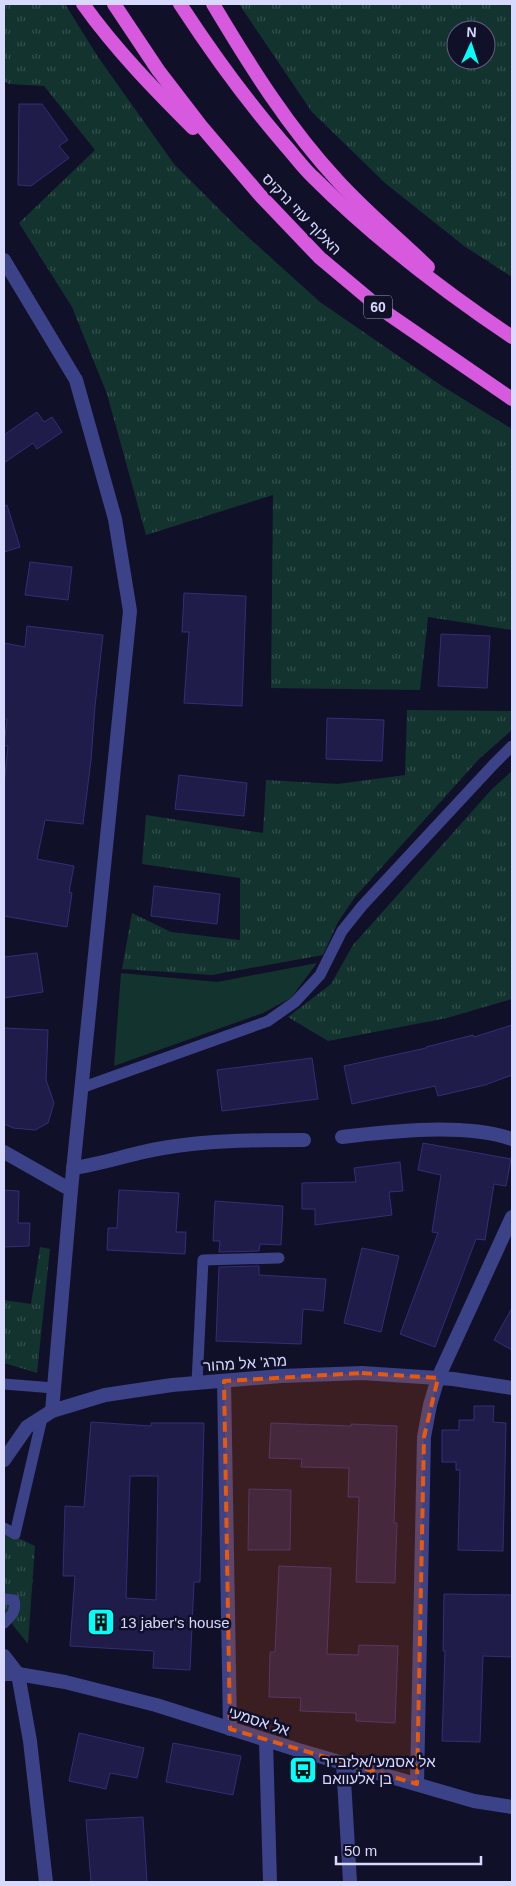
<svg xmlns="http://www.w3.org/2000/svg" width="516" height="1886" font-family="Helvetica,Heebo,sans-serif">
	<defs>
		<pattern id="grass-tufts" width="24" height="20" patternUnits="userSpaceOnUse" patternTransform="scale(1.25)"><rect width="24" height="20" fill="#13332e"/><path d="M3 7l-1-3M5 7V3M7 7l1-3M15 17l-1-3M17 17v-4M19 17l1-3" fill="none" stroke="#35504d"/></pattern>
	</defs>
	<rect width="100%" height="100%" fill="#111029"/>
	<g fill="url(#grass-tufts)" fill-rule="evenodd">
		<path d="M4 4H65L98 57 174 164 237 227 320 302 442 386 512 429V630L428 617 420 690 271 688 273 495 146 535 107 394 72 307 19 223 95 150 44 86 9 84 4 81Z"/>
		<path d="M239 4H512V277L464 246 385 183 312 112ZM456 30H486V60H456Z"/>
		<path d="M407 710 512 711V730L479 759 355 897 338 922 323 955 212 975 122 969 132 913 171 932 240 940V878L142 864 146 815 263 833 266 780 338 784 405 775Z"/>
		<path d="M512 771V999L447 1018 328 1041 288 1017 331 984 353 945 492 789Z"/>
		<path d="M40 1247 50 1249 37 1373 4 1363V1300L31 1304Z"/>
		<path d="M4 1531 35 1546 28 1644 4 1614Z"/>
	</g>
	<path fill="#13332e" d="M317 963 291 998 263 1013 114 1066 121 973 217 982Z"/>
	<g fill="#1f1c4a" stroke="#332e76" fill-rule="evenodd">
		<path d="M19 104H42L68 140 59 146 69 158 31 186 18 185Z"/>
		<path d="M37 412 44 422 52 417 62 432 37 449 33 443 4 463V435Z"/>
		<path d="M7 505 20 547 4 552V506Z"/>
		<path d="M30 562 72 567 68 600 25 595Z"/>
		<path d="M184 593 246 596 242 706 184 703 189 632H182Z"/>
		<path d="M27 626 103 635 95 706 91 760 83 824 45 820 37 859 74 866 69 892 72 893 67 927 4 916V785L8 746H4L7 719H4V643L25 647Z"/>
		<path d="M441 634 490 636 487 688 438 686Z"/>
		<path d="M327 718 384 720 382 761 326 759Z"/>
		<path d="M179 775 247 783 244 816 175 809Z"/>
		<path d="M154 886 220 894 217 924 151 916Z"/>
		<path d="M37 953 43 992 4 998V957Z"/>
		<path d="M512 1025V1075L485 1085 438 1096 435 1086 352 1104 344 1066 426 1048V1047L473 1035 474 1037Z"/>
		<path d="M4 1028 48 1030 46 1080 54 1103 48 1123 35 1130 13 1128 4 1124Z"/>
		<path d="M312 1058 318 1099 222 1111 217 1070Z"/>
		<path d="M423 1143 511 1159 506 1186 494 1184 485 1240 476 1239 435 1347 400 1334 438 1233 432 1232 441 1175 418 1170Z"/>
		<path d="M400 1162 403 1191 389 1192 392 1215 315 1225V1209H302V1183L356 1182 354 1168Z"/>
		<path d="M4 1190 19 1191 18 1223H30L29 1246 4 1247Z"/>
		<path d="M119 1190 179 1193 176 1232H186L185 1254 107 1250 108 1228H117Z"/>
		<path d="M215 1201 283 1206 281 1245 260 1244 259 1251 219 1252 220 1241H213Z"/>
		<path d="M362 1248 399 1256 381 1332 344 1323Z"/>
		<path d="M259 1266V1275L326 1279 323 1311 303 1309 301 1344 216 1341 219 1267Z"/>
		<path d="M512 1308V1350L494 1340Z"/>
		<path d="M474 1406H494L493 1422 506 1423 503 1551 458 1550 460 1470H456V1462H442V1430H459V1420H474Z"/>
		<path d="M91 1422 151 1426V1423H204L200 1582H194L190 1670 153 1668 154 1651 70 1646 75 1576H63L65 1506 84 1507ZM130 1476H158L156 1600 126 1598Z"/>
		<path d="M271 1423 351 1426V1424L397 1426 394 1523H397L395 1583 356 1582 359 1497H348L349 1468 301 1467 302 1459 269 1458Z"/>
		<path d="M249 1489 291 1490 290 1550H248Z"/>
		<path d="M279 1566 331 1568 327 1654 358 1655 359 1645 398 1646 395 1723 356 1721V1713L300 1711 301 1698 269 1697 270 1652H275Z"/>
		<path d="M444 1594 512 1595V1657L483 1656 480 1742 442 1741 445 1651H443Z"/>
		<path d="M79 1733 144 1748 137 1778 110 1773 106 1789 69 1781Z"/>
		<path d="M173 1743 241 1756 233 1795 166 1782Z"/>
		<path d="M143 1817 147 1882H91L86 1820Z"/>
	</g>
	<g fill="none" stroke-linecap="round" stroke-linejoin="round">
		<g stroke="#3b4288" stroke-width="11">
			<path d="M81 1088 268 1021 295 1002 320 975 342 931 362 906 493 765 512 746"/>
			<path d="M197 1383 203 1260 279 1258"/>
			<path d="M4 1384 54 1388"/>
			<path d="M4 1528 15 1534 42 1418"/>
			<path d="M4 1599 14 1600C17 1611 11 1616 4 1623"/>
		</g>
		<g stroke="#3b4288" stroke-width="14">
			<path d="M4 260 76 380 115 519 130 611 71 1190 52 1411"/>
			<path d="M342 1137C391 1131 465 1123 512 1139"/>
			<path d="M4 1152 71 1190"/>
			<path d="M73 1168C103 1164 132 1153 163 1148 210 1140 257 1140 304 1140"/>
			<path d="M224 1381 230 1729"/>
			<path d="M4 1460 27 1427 52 1411 105 1395 172 1385 281 1376 362 1373 453 1379 512 1388"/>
			<path d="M4 1656 18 1674 30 1741 46 1882"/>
			<path d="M266 1741 270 1882"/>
			<path d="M343 1763 350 1882"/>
			<path d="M417 1784 424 1437 430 1405 438 1378 512 1217"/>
		</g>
		<path stroke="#3b4288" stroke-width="14" d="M4 1674H18L65 1682 156 1705 298 1750 474 1801 512 1807"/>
		<g stroke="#d659de" stroke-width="14">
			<path d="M83 4C115 49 154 89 193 128"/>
			<path d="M114 4 158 70 201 126 259 194 320 258 381 309 512 399"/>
			<path d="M180 4C212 53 246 100 284 144 294 155 303 168 314 178 374 238 442 290 512 337"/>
			<path d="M213 4C250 66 288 127 337 180 365 211 398 238 428 267"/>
		</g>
	</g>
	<path fill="#e8590c" fill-opacity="0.2" stroke="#e8590c" stroke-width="4" stroke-dasharray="10 6" stroke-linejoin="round" d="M362 1373 438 1378 424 1437 417 1784 230 1729 224 1381Z"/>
	<defs>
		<g id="building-square" transform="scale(1.4375)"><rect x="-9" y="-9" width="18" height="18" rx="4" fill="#04fff8" stroke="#111029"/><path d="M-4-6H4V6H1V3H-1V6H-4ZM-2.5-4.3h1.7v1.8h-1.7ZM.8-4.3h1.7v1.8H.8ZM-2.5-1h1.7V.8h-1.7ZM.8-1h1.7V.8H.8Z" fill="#111"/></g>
		<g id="bus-square" transform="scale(1.4375)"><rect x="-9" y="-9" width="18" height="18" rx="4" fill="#04fff8" stroke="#111029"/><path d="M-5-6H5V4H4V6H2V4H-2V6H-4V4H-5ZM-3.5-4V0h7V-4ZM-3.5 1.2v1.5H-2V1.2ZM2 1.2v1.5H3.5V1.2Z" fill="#111"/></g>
	</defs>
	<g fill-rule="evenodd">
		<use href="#building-square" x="101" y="1622"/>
		<use href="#bus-square" x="303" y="1770"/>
	</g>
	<g text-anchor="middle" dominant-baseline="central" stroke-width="5" stroke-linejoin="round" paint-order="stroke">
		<rect fill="#111029" stroke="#9c9dbf" stroke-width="1" x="364" y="295.5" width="28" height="23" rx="4"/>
		<g font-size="14" font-weight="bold" fill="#d8d9ff">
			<text x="378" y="307">60</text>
		</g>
		<g font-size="15" fill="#d8d9ff" stroke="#111029">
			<text transform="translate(302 214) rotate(46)">האלוף עוזי נרקיס</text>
			<text transform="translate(245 1363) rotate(-4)">מרג' אל מהור</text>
			<text transform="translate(259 1721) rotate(18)">אל אסמעי</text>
		</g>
		<g font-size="15" fill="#d8d9ff" stroke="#111029" text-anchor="start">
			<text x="120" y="1622">13 jaber's house</text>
			<text x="322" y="1761">אל אסמעי/אלזבייר<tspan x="322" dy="17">בן אלעוואם</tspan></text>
		</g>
	</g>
	<rect width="516" height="1886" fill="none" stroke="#d8d9ff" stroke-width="10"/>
	<g transform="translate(471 45) rotate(3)"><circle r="24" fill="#111029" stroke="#61607f"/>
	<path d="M0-4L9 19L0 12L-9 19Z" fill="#04fff8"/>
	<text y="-8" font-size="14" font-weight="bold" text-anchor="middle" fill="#d8d9ff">N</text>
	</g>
	<path d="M336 1856v8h145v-8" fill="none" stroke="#d8d9ff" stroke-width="2.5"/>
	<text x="344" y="1856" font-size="15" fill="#d8d9ff" stroke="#111029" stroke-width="4" paint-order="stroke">50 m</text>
</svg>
